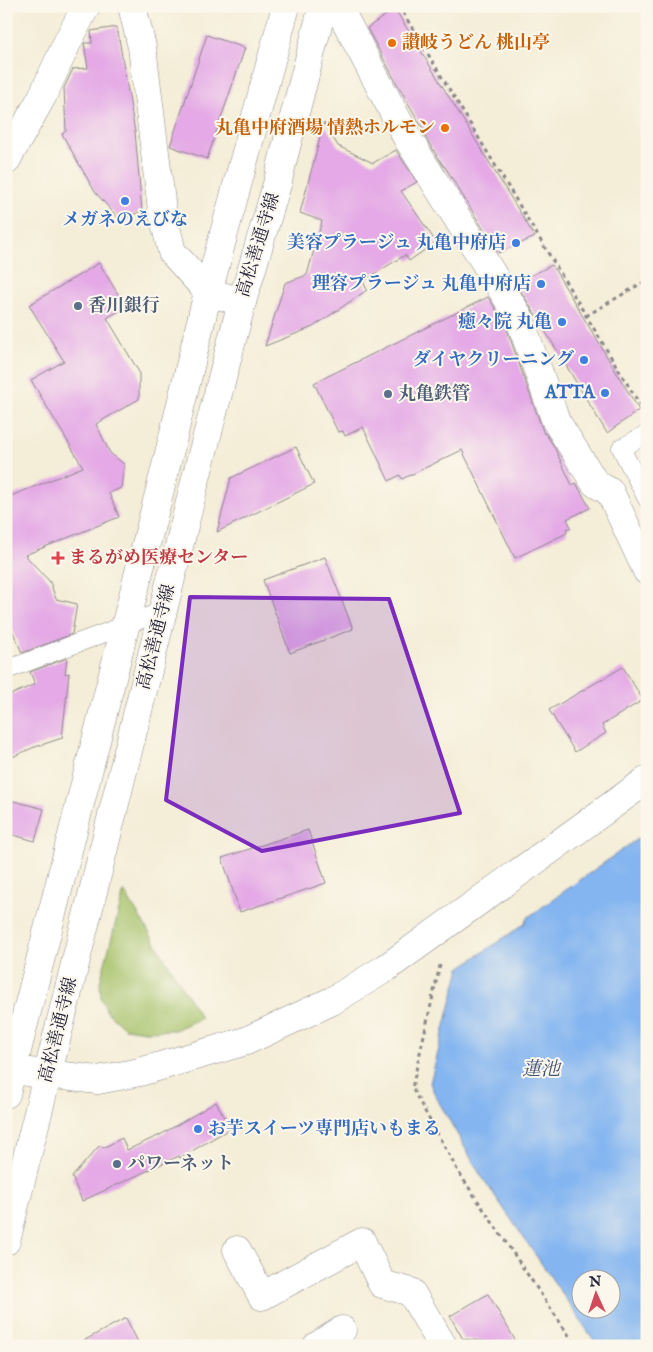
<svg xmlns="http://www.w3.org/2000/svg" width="653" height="1352" font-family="'IM FELL English','Noto Serif JP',serif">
	<rect width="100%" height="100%" fill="#fbf7ec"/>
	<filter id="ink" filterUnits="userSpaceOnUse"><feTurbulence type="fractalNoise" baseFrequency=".02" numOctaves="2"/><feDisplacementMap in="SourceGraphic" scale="10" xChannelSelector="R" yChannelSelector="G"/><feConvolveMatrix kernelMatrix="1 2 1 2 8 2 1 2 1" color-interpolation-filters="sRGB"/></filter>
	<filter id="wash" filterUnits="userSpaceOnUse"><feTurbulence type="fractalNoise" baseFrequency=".0096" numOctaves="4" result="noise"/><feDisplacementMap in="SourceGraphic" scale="20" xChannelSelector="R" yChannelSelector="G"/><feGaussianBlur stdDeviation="1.12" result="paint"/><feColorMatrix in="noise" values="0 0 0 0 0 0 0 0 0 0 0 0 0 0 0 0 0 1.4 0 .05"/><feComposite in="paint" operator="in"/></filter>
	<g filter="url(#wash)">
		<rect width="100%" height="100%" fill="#f4edd7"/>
		<path fill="#a4c168" stroke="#637252" d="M124 891 201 1018 175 1030 145 1031 125 1028 107 1012 101 998 100 982Z"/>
		<path fill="#84b5f0" stroke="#536c96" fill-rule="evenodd" d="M647 832V1346H598L480 1174 436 1097 430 1083 460 968 524 924 527 918ZM580 1280H610V1310H580Z"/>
		<g id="blocks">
			<g fill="#e4a9e6">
				<path d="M395 9 497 175 535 237 498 253 445 167H444L424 135 426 134 396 82 367 28Z"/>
				<path d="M117 27 135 132 142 211 120 220 95 192 62 134 66 131 64 88 73 69 88 68 84 43H92L91 31Z"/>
				<path d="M207 35 245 48 207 159 170 146Z"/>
				<path d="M324 123 338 146 373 163 396 150 417 182 401 191 436 242 409 261 405 255 363 281 367 290 313 327 265 346 285 283 307 275 322 221 300 213Z"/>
				<path d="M99 263 126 307 107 318 139 372V399L96 424 110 453 124 464 121 488 109 493 119 517 25 555 50 582 56 599 77 604 72 634 22 653 6 616V498L83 467 31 380 64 361 29 305Z"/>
				<path d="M552 265 639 410 607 433 516 283Z"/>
				<path d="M488 297 505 324 544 434 545 433 553 445 572 485 576 483 590 508 567 519 571 527 566 529 567 533 515 558 462 450 402 479 400 475 389 481 363 427 345 436 343 431 338 432 314 383Z"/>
				<path d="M296 447 314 484 217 532 231 478Z"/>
				<path d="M325 557 353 629 290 653 263 580Z"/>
				<path d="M67 658 65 674 69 673 62 738 32 748 6 760V697L35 684 30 672Z"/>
				<path d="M623 667 643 700 602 725 606 733 575 752 549 710Z"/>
				<path d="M10 800 44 809 35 841 6 833V813Z"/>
				<path d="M308 830 326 883 240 912 222 858Z"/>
				<path d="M216 1102 231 1128 180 1158 179 1156 82 1201 72 1177 99 1146 105 1147 122 1138 127 1150 160 1135Z"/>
				<path d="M488 1294 518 1345 463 1339 450 1316Z"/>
				<path d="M126 1318 140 1346H74Z"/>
			</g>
		</g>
	</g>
	<g filter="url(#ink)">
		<use href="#blocks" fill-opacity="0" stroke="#8b8889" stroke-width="1"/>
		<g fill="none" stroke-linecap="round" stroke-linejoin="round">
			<g stroke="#8b8889" stroke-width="19">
				<g id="lane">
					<path d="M647 434 621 448 647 499"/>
					<path d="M6 670 163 611"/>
				</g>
			</g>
			<g stroke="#8b8889" stroke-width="29">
				<g id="street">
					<path d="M132 6 142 47 162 210 172 252 208 292 242 302"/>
					<path d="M331 6 344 18 406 136 519 317 556 421 595 483 610 492 647 571"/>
					<path d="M6 161 42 97 67 43 86 6"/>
					<path d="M237 1250 262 1296 362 1242 382 1284 411 1292 443 1346"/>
					<path d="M317 1346 342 1330"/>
				</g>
			</g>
			<g stroke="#8b8889" stroke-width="29">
				<path id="secondary" d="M12 1070 98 1080 140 1072 246 1041 332 1001 386 968 647 780"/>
			</g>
			<g stroke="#8b8889" stroke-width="29">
				<g id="primary">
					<path d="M6 1094 165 470 208 292 286 6"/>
					<path d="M6 1241 196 478 242 302 278 181 283 159 323 6"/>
				</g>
			</g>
			<g stroke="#8b8889" stroke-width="3" stroke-dasharray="4 4" stroke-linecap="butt">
				<path d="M399 6 643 410"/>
				<path d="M586 316 647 280"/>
				<path d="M440 965 412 1088 459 1173 576 1346"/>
			</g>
			<use href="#lane" stroke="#fff" stroke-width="18"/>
			<use href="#street" stroke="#fff" stroke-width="28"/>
			<use href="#secondary" stroke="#fff" stroke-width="28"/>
			<use href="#primary" stroke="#fff" stroke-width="28"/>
		</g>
	</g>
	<path fill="#7b2cbf" fill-opacity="0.2" stroke="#7b2cbf" stroke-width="4" stroke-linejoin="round" d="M190 597 389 599 460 813 262 851 166 800Z"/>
	<g fill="#e8710a" stroke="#fbf7ec" stroke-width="2">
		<circle cx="392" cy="43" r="5"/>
		<circle cx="445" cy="128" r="5"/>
	</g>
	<g fill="#3f7fe0" stroke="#fbf7ec" stroke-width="2">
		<circle cx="125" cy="201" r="5"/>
		<circle cx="516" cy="243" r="5"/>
		<circle cx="541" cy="284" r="5"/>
		<circle cx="562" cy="322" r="5"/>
		<circle cx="584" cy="360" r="5"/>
		<circle cx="605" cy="393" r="5"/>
		<circle cx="198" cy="1129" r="5"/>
	</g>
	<g fill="#5c6f8a" stroke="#fbf7ec" stroke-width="2">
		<circle cx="78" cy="306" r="5"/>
		<circle cx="388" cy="394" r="5"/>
		<circle cx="117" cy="1164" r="5"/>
	</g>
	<path fill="#e0444e" stroke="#fbf7ec" stroke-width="2" d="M55.5 550.5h5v5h5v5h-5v5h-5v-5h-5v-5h5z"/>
	<g text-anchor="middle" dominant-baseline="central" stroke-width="4" stroke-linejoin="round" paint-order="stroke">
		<g font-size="18" font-weight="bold" fill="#c56008" stroke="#fbf7ec" text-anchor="start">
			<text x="402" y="43">讃岐うどん 桃山亭</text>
			<text x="435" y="128" text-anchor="end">丸亀中府酒場 情熱ホルモン</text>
		</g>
		<g font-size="18" font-weight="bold" fill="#366cbe" stroke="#fbf7ec" text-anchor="end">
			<text x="125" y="220" text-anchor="middle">メガネのえびな</text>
			<text x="506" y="243">美容プラージュ 丸亀中府店</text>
			<text x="531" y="284">理容プラージュ 丸亀中府店</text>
			<text x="552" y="322">癒々院 丸亀</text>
			<text x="574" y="360">ダイヤクリーニング</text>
			<text x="595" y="393">ATTA</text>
			<text x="208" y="1129" text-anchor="start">お芋スイーツ専門店いもまる</text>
		</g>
		<g font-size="18" fill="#22223b" stroke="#fbf7ec">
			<text transform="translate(259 245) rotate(-73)">高松善通寺線</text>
			<text transform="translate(157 637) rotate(-76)">高松善通寺線</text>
			<text transform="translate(59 1030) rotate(-76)">高松善通寺線</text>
		</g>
		<g font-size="18" font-weight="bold" fill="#4e5e75" stroke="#fbf7ec" text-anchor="start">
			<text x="88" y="306">香川銀行</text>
			<text x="398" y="394">丸亀鉄管</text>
			<text x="127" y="1164">パワーネット</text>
		</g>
		<g font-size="18" font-weight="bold" fill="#be3a42" stroke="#fbf7ec" text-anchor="start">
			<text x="69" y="558">まるがめ医療センター</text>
		</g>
		<g font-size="19" font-style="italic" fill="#44557a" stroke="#fbf7ec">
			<text x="541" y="1070">蓮池</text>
		</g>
	</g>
	<rect width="653" height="1352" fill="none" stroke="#fbf7ec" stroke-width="25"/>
	<g transform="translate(596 1294) rotate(357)"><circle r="24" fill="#fbf7ec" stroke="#a4a2a5"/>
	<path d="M0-4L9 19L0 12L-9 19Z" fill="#d1495b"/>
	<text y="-8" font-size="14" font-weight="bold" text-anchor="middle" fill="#22223b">N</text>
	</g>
</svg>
